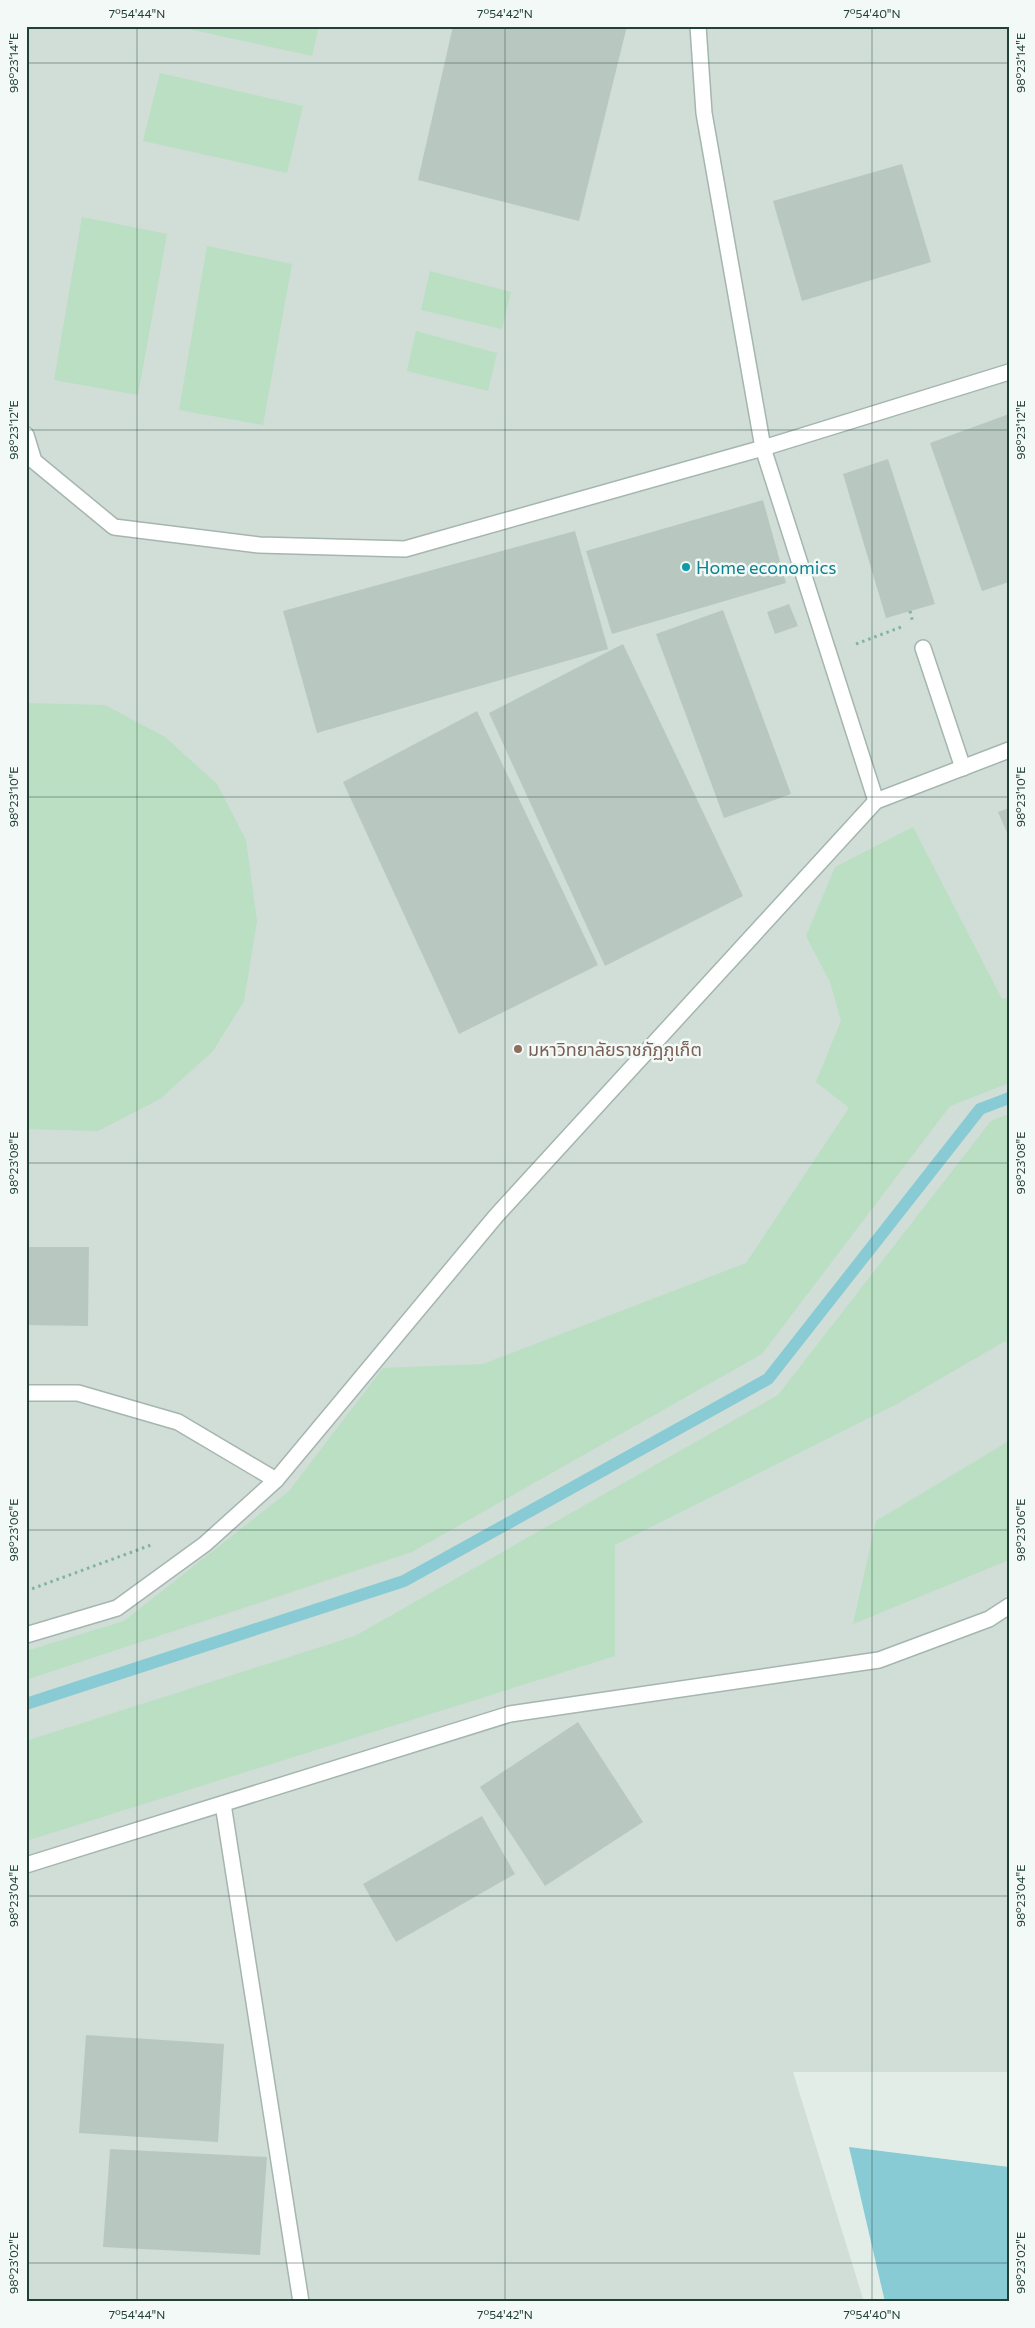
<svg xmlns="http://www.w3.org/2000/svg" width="1035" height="2328" font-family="Commissioner,'Noto Sans Thai',sans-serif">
	<rect width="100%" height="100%" fill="#e2ede8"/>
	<path fill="#d1ddd7" d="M26 26H1009V2072H793L864 2302H26Z"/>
	<g fill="#badfc3">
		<path d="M175 26H319L312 56Z"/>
		<path d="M160 73 303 106 287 173 143 141Z"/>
		<path d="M82 217 167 234 138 395 54 380Z"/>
		<path d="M207 246 292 264 263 425 179 410Z"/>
		<path d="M430 271 511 292 502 329 421 310Z"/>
		<path d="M416 331 497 353 488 391 407 371Z"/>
		<path d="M26 703 105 705 165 737 217 784 246 840 257 921 244 1001 213 1051 160 1099 98 1131 26 1129Z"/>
		<path d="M913 827 1002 999 1009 998V1083L950 1106 762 1354 412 1552 26 1680V1651L124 1621 289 1491 383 1368 483 1364 746 1263 849 1108 816 1082 841 1021 830 982 806 936 835 867Z"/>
		<path d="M1009 1114V1345L1005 1341 897 1404 615 1545V1656L26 1841V1741L355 1636 778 1395 991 1121Z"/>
		<path d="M1009 1441V1560L853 1624 876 1521Z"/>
	</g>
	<path fill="#88cbd5" d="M849 2147 1009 2167V2302H885Z"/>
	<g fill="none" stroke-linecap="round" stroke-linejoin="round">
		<path stroke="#88cbd5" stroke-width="12" d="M26 1704 404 1581 768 1379 980 1109 1009 1098"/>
	</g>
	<g fill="#b8c8c1">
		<path d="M453 26H627L579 221 418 180Z"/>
		<path d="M902 164 931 262 802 301 773 201Z"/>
		<path d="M1009 414V582L982 591 930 443Z"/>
		<path d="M888 459 935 604 886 618 843 474Z"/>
		<path d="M763 500 786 583 612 634 586 551Z"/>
		<path d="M575 531 608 649 317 733 283 611Z"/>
		<path d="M789 604 798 626 775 634 767 612Z"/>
		<path d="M723 610 791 794 724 818 656 634Z"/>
		<path d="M623 644 743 896 605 966 489 713Z"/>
		<path d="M477 711 598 965 459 1034 343 782Z"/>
		<path d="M1009 808V837L998 812Z"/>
		<path d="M26 1247H89L88 1326 26 1325Z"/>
		<path d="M578 1722 643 1822 545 1886 480 1787Z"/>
		<path d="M482 1816 515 1874 396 1942 363 1884Z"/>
		<path d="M86 2035 224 2044 218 2142 79 2133Z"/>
		<path d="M110 2149 267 2157 260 2255 103 2247Z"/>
	</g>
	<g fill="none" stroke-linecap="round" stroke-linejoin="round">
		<g stroke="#a4b6af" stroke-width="18">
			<g id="lane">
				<path d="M698 26 704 113 763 448 876 801"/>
				<path d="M26 435 34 461 114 527 259 545 405 549 763 448 1009 372"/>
				<path d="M923 648 963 768"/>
				<path d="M26 1393H78L178 1422 276 1480"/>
				<path d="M26 1635 117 1608 205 1544 276 1480 496 1216 876 801 1009 750"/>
				<path d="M223 1804 301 2302"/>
				<path d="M26 1865 510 1714 879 1660 989 1619 1009 1606"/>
			</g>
		</g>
		<g stroke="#81b3a2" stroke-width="3" stroke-dasharray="2.5 4" stroke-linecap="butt">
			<path d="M910 611 913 623"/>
			<path d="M856 644 904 626"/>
			<path d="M26 1591 151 1545"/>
		</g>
		<use href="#lane" stroke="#fff" stroke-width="15"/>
	</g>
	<path fill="none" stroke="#214036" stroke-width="1" stroke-opacity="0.45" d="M137 26V2302M505 26V2302M872 26V2302M26 63H1009M26 430H1009M26 797H1009M26 1163H1009M26 1530H1009M26 1896H1009M26 2263H1009"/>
	<circle fill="#0f9aa8" stroke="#f3f9f6" stroke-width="2" cx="686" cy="567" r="5"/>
	<circle fill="#8d6e63" stroke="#f3f9f6" stroke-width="2" cx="518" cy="1049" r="5"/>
	<g text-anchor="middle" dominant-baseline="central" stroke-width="5" stroke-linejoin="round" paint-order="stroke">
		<g font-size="18" fill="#0d838f" stroke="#f3f9f6" text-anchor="start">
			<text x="696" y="567">Home economics</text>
		</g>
		<g font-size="18" fill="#785e54" stroke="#f3f9f6" text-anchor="start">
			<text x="528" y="1049">มหาวิทยาลัยราชภัฏภูเก็ต</text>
		</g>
	</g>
	<rect width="1035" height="2328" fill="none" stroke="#f3f9f6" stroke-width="55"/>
	<rect x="28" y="28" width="980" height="2272" fill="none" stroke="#214036" stroke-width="2"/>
	<g font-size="12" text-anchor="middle" fill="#214036">
		<text x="137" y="18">7°54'44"N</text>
		<text x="505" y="18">7°54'42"N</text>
		<text x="872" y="18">7°54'40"N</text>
		<text transform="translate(1021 63) rotate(-90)" y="4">98°23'14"E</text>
		<text transform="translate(14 63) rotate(-90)" y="4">98°23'14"E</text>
		<text transform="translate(1021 430) rotate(-90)" y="4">98°23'12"E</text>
		<text transform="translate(14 430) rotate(-90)" y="4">98°23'12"E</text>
		<text transform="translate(1021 797) rotate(-90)" y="4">98°23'10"E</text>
		<text transform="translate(14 797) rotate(-90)" y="4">98°23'10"E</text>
		<text transform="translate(1021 1163) rotate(-90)" y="4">98°23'08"E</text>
		<text transform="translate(14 1163) rotate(-90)" y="4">98°23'08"E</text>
		<text transform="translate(14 1530) rotate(-90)" y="4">98°23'06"E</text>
		<text transform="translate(1021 1530) rotate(-90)" y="4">98°23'06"E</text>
		<text transform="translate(14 1896) rotate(-90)" y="4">98°23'04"E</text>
		<text transform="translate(1021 1896) rotate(-90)" y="4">98°23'04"E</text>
		<text transform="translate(14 2263) rotate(-90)" y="4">98°23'02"E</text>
		<text transform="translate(1021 2263) rotate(-90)" y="4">98°23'02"E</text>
		<text x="137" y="2319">7°54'44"N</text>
		<text x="505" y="2319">7°54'42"N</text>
		<text x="872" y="2319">7°54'40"N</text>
	</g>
</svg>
